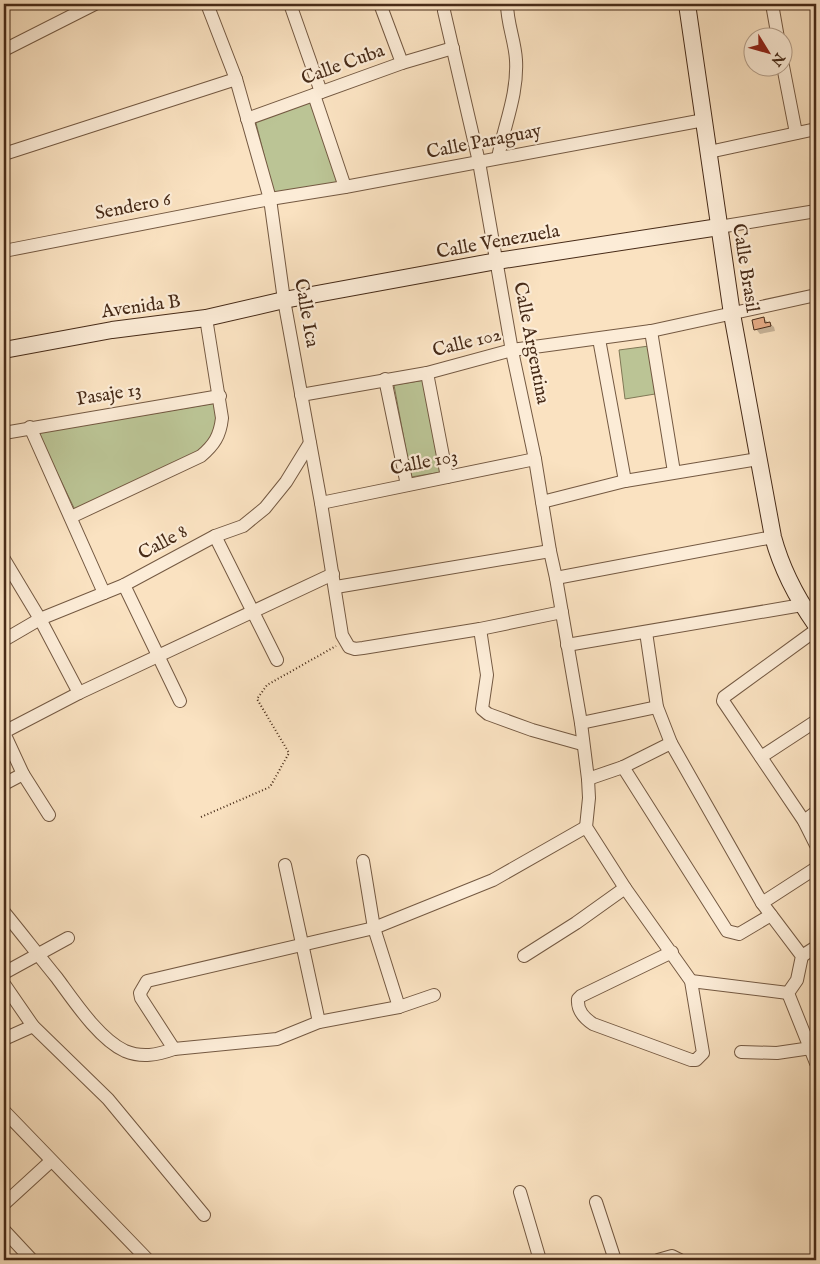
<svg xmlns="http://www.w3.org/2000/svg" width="820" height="1264" font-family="'IM FELL English',serif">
	<rect width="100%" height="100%" fill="#fae2c1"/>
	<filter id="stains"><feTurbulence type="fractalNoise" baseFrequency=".004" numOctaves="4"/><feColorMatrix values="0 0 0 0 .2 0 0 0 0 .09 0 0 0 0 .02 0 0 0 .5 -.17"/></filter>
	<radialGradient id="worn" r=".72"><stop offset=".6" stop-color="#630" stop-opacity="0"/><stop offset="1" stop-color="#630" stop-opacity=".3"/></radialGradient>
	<g fill="#bbc495" stroke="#817856">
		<path d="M312 99 339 183 274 195 255 119Z"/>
		<path d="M649 346 655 394 625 399 619 350Z"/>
		<path d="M425 380 442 472 411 477 394 385Z"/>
		<path d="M216 403 218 424 210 443 186 459 75 510 38 433Z"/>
	</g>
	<path fill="#0003" d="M764 319 774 327 775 331 760 334 756 329Z"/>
	<path fill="#e7ad87" stroke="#472b18" d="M764 317 765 323 770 322 771 326 754 330 752 320Z"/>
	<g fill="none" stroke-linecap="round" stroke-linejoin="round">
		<g stroke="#745942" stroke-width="14">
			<g id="street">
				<path d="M207 4 236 79 270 199 284 300 321 503 342 635 349 647 355 649 363 648 480 629 562 612"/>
				<path d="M290 4 321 92"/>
				<path d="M380 4 402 63"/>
				<path d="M445 4 444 11 479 162 512 351 535 459 550 551 556 578 581 723 588 779 589 798 586 827 625 888 691 981 703 1053 696 1060H691L593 1024C584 1018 577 1011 578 999L581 996 672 952"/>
				<path d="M772 4 778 38"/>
				<path d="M4 50 95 4"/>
				<path d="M782 61 796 133"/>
				<path d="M314 95 345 187"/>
				<path d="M247 119 402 63 453 48"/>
				<path d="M709 152 816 129"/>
				<path d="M4 154 236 79"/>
				<path d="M498 158C504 125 518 95 516 60 515 41 507 23 507 4"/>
				<path d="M719 227 816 211"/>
				<path d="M4 251 270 199 345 187 704 120"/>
				<path d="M651 331 674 472"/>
				<path d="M599 339 625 481"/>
				<path d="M427 373 447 477"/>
				<path d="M385 379 407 485"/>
				<path d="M301 395 427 373 512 350 651 331 816 295"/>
				<path d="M30 427 104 593"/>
				<path d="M4 433 220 396"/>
				<path d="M542 502 625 481 758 459"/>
				<path d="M321 503 535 459"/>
				<path d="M71 517 201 456C214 445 220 436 222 418L206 318"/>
				<path d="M215 536 277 660"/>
				<path d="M4 559 40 619 79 693"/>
				<path d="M556 578 773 537"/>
				<path d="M124 585 180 701"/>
				<path d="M336 587 550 551"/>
				<path d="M480 629 487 675 482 709 488 714 532 730 582 744"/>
				<path d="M816 630 724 697 723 701 804 821 816 845"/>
				<path d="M646 632 657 707 671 743"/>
				<path d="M4 640 40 619 124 585 215 536 243 526 265 508 286 482 310 443"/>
				<path d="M567 645 802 605"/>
				<path d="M581 723 657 707"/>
				<path d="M4 732 79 693 333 574"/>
				<path d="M4 733 23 774 49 815"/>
				<path d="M761 757 816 721"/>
				<path d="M623 767 727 931 739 934 771 915"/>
				<path d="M588 779 623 767 671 743 762 903 802 956 797 980 788 993 816 1063"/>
				<path d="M4 784 23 774"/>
				<path d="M804 821 816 812"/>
				<path d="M363 861 374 928 399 1007"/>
				<path d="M285 865 319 1022"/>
				<path d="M762 903 816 868"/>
				<path d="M4 912C22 934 39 956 57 978 74 1001 99 1039 125 1051 142 1058 157 1055 174 1049L277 1039 319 1022 399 1007 434 995"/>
				<path d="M524 956 576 923 625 888"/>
				<path d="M802 956 816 947"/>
				<path d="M4 973 68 938"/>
				<path d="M691 981 788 993"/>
				<path d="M4 984 33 1026 108 1099 204 1215"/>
				<path d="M4 1039 33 1026"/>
				<path d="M174 1049 141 998 140 993 147 981 374 928 493 880 586 827"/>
				<path d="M741 1052 777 1053 811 1048"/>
				<path d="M4 1111 148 1260"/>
				<path d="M520 1192 540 1260"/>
				<path d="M596 1202 615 1260"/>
				<path d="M4 1204 51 1161"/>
				<path d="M4 1230 32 1260"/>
				<path d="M658 1260 672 1256 680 1260"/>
			</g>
		</g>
		<g stroke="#472b18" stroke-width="18">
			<g id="secondary">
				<path d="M687 4 732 314 773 537C782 570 796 597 816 625"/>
				<path d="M4 350 112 330 206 318 284 300 497 261 719 227"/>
			</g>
		</g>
		<path stroke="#472b18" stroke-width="2" stroke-dasharray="1 2.5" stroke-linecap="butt" d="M201 817 270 787 289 753 257 699 267 685 336 646"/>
		<use href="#street" stroke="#fcecd7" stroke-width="12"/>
		<use href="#secondary" stroke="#fcecd7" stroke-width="16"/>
	</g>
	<g text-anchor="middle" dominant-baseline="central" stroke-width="4.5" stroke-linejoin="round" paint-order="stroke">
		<g font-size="19" fill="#472b18" stroke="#fcecd7">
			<text transform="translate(343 65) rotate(-20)">Calle Cuba</text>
			<text transform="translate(484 142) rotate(-11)">Calle Paraguay</text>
			<text transform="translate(133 207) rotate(-11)">Sendero 6</text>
			<text transform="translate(498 242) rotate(-10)">Calle Venezuela</text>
			<text transform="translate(745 268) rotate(81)">Calle Brasil</text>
			<text transform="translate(141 307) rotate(-8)">Avenida B</text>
			<text transform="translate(306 313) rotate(80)">Calle Ica</text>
			<text transform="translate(467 343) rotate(-14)">Calle 102</text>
			<text transform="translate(531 343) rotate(79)">Calle Argentina</text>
			<text transform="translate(109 395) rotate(-9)">Pasaje 13</text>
			<text transform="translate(424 463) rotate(-11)">Calle 103</text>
			<text transform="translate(163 543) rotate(-28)">Calle 8</text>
		</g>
	</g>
	<rect width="820" height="1264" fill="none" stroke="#fae2c1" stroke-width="20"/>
	<rect x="5" y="5" width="810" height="1254" fill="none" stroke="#472b18" stroke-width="2.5"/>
	<rect x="10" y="10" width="800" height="1244" fill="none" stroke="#472b18"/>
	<g transform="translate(768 52) rotate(127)"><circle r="24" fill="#fcecd7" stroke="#b49f8b"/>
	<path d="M0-4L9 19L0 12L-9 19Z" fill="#8f2418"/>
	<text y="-8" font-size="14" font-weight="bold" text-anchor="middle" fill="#472b18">N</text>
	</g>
	<rect width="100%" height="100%" filter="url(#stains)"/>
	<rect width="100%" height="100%" fill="url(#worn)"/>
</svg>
